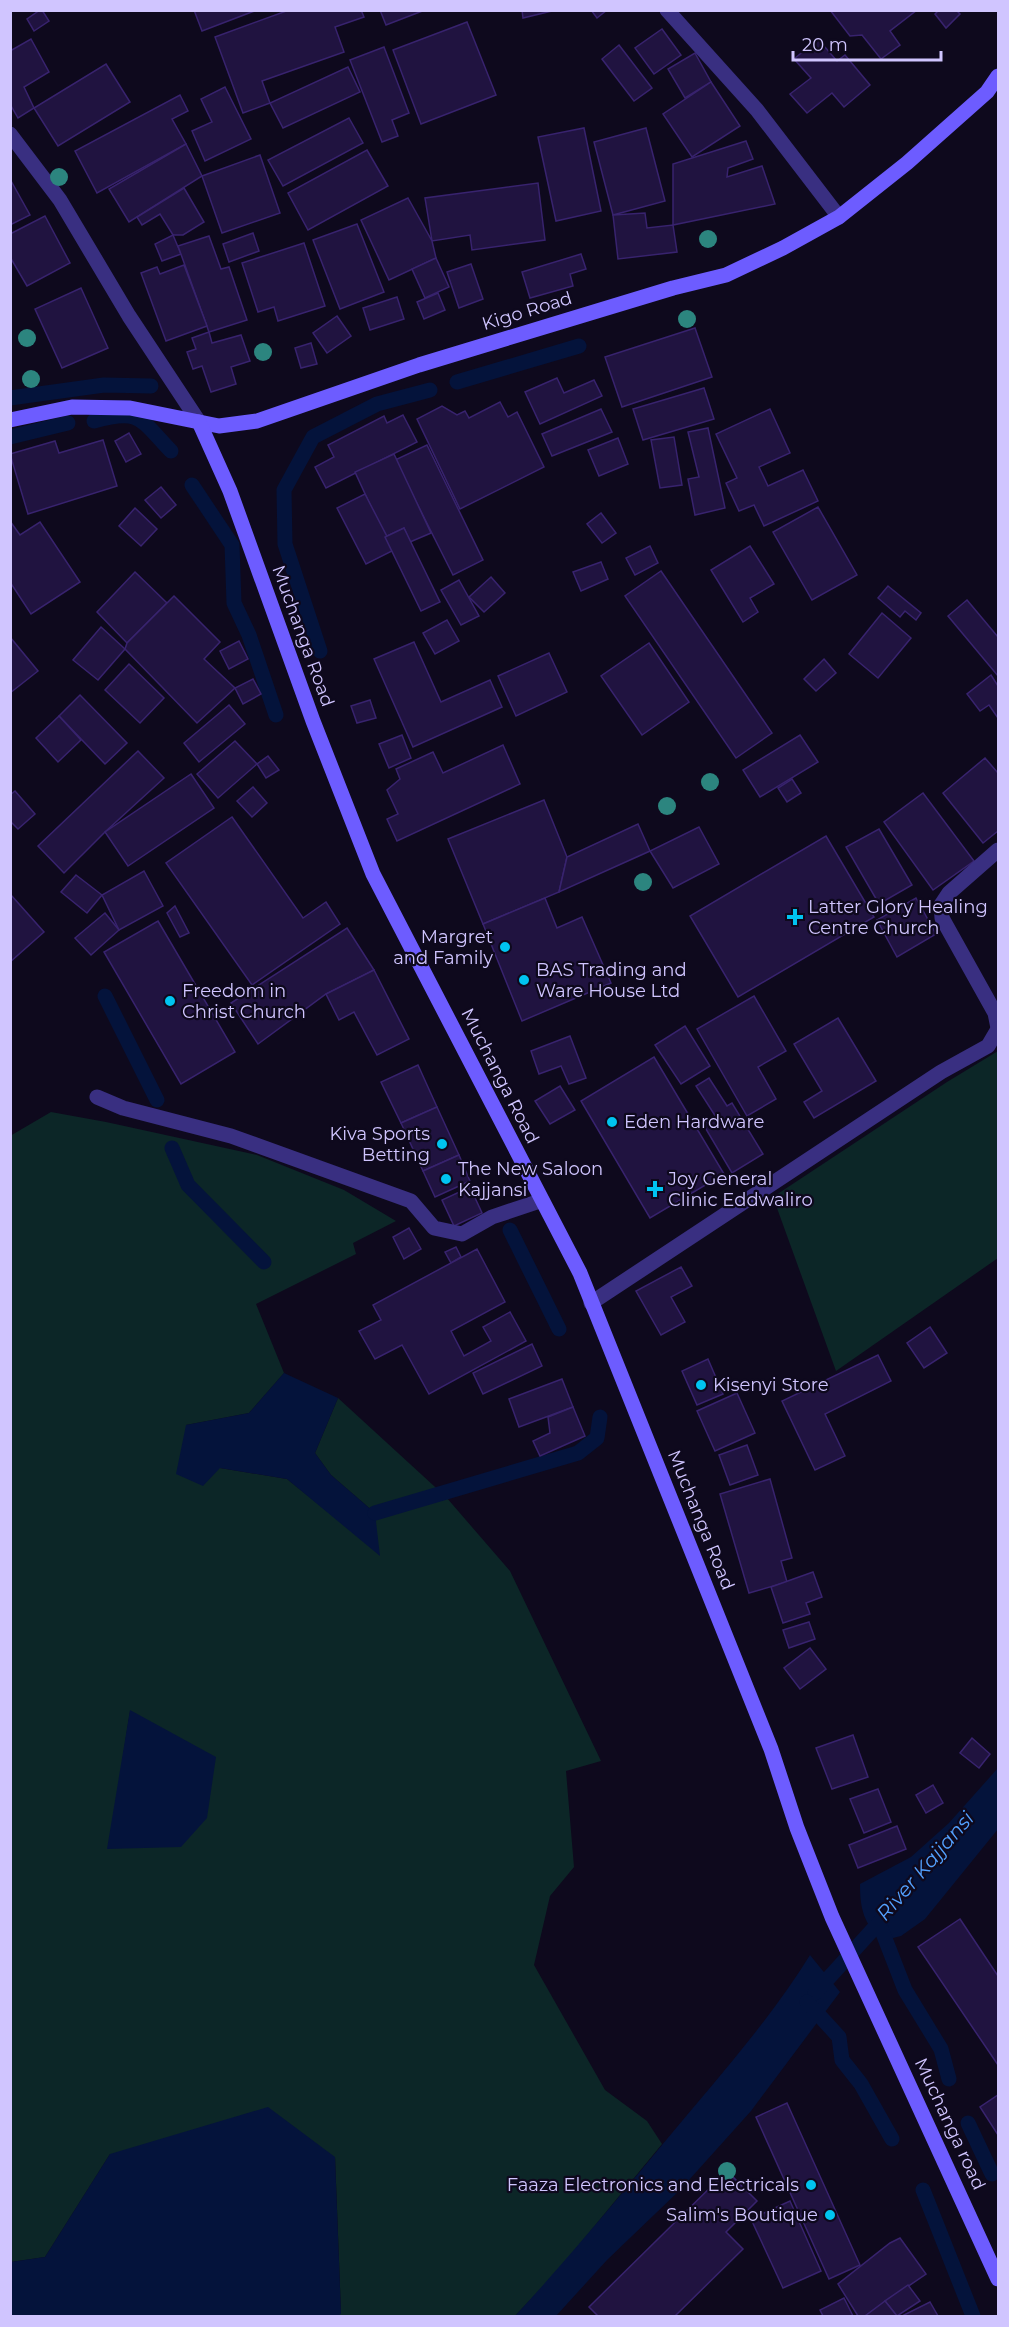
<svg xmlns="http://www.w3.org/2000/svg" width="1009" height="2327" font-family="Montserrat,sans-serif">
	<rect width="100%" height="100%" fill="#0e091d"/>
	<g fill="#0c2627" fill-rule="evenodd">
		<path d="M998 1051V1258L836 1371 773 1197 947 1082Z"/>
		<path d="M51 1112 106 1122 257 1155 344 1190 396 1221 353 1243 356 1254 256 1304 284 1373 249 1413 186 1425 220 1468 287 1479 374 1549 375 1513 331 1475 315 1453 338 1398 446 1497 510 1571 601 1761 566 1771 574 1867 550 1896 534 1965 605 2090 647 2121 662 2144 560 2268 515 2316H337L341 2313 335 2157 110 2154 45 2257 11 2262 10 1136ZM130 1711 180 1847 121 1769Z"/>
	</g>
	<g fill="#04133b">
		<path d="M284 1373 338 1398 315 1453 331 1475 375 1513 380 1556 287 1479 220 1468 203 1486 176 1474 186 1425 249 1413Z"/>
		<path d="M130 1710 216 1757 207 1818 181 1847 107 1849Z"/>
		<path d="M998 1768V1829L925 1919 901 1936 881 1941C864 1922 860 1910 860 1884L911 1857 949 1823Z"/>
		<path d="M810 1955 840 1992 751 2111 680 2190 607 2260 556 2316H515C568 2259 617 2199 667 2139 717 2079 769 2021 810 1955Z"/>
		<path d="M268 2107 335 2157 341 2314 337 2316H11V2262L45 2257 110 2154Z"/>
	</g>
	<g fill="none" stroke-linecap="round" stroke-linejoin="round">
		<g stroke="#04133b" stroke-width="15">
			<path d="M457 382 579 346"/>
			<path d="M10 398 104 385 151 386"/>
			<path d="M94 421C141 408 140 419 171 451"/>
			<path d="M10 437 68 423"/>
			<path d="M192 485 232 545 234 603 249 635 276 715"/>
			<path d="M320 651 285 544 284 490 313 437 377 404 430 390"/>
			<path d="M105 996 157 1100"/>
			<path d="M172 1148 188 1185 264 1262"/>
			<path d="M510 1230 559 1329"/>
			<path d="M375 1513 578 1453 597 1438 600 1417"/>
			<path d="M879 1923 905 1990 941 2049 949 2079"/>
			<path d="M815 1993 886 1915"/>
			<path d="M807 2002 839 2037 842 2060 861 2084 892 2139"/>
			<path d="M968 2123 992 2174"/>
			<path d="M923 2190 973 2316"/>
		</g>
	</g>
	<g fill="#201340" stroke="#38236e" stroke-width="1.5">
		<path d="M40 10H42L49 21 34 31 27 19Z"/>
		<path d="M194 10H257L202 31Z"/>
		<path d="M289 10H361L364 17 335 27 344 52 262 81 270 103 243 113 215 37Z"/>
		<path d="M380 10H425L386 25Z"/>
		<path d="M522 10H556L523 18Z"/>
		<path d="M591 10H607L597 18Z"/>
		<path d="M830 10H917L890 31 900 45 881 59 862 35 850 36Z"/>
		<path d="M939 10H956L960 14 946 28 935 14Z"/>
		<path d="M467 22 496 95 421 124 393 50Z"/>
		<path d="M662 29 681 55 654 74 635 48Z"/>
		<path d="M31 39 49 72 24 87 34 108 18 118 10 104V51Z"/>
		<path d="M818 39 837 61 845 55 870 85 844 107 832 93 807 113 790 94 811 78 794 59Z"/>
		<path d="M619 45 652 88 634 101 602 59Z"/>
		<path d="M384 47 409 113 392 120 398 136 382 142 350 60Z"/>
		<path d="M695 53 711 82 685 98 668 69Z"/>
		<path d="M106 64 130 102 58 146 34 108Z"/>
		<path d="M348 67 360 92 283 128 270 103Z"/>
		<path d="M711 82 740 126 692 157 663 114Z"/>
		<path d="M225 87 251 139 205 161 192 131 212 122 201 99Z"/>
		<path d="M180 95 188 111 172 119 186 144 97 193 75 151Z"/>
		<path d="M349 118 363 143 283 186 268 160Z"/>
		<path d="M584 128 601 211 556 221 538 137Z"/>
		<path d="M646 128 665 201 613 215 594 142Z"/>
		<path d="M746 141 753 159 728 168 727 177 762 166 775 204 673 225V164Z"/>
		<path d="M186 144 202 176 129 222 109 189Z"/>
		<path d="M367 150 388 186 308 230 288 193Z"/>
		<path d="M260 155 280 213 222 233 202 176Z"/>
		<path d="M10 179 30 215 10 225Z"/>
		<path d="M538 183 545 240 472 250 470 235 432 241 425 198Z"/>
		<path d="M184 188 204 222 183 235H173L160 214 142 225 137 217Z"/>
		<path d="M408 198 432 241 436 258 389 280 361 220Z"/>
		<path d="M645 213 647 228 673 225 677 252 618 259 613 215Z"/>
		<path d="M45 216 70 263 27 286 10 257V234Z"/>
		<path d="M357 224 384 292 340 309 313 240Z"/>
		<path d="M253 233 259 251 229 262 223 244Z"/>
		<path d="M173 235 181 254 162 261 155 244Z"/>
		<path d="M209 236 221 269 229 267 247 320 209 332 178 246Z"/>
		<path d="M304 243 325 306 278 321 274 307 258 312 242 263Z"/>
		<path d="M581 254 586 269 570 274 573 286 530 298 522 272Z"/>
		<path d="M436 258 449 287 425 298 412 269Z"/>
		<path d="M471 264 483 299 459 308 447 272Z"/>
		<path d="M184 265 207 326 166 341 141 273 157 267 160 274Z"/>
		<path d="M81 288 108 348 62 368 35 309Z"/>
		<path d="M438 293 445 310 424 319 417 302Z"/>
		<path d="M397 297 404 319 370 330 363 308Z"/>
		<path d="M337 316 351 336 327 353 313 333Z"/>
		<path d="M695 328 712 377 622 407 605 357Z"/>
		<path d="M209 332 212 343 241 335 250 361 231 367 236 384 211 392 202 366 193 369 187 352 196 349 192 338Z"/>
		<path d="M311 343 317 364 301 368 295 348Z"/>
		<path d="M557 378 564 393 594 380 602 396 540 424 525 392Z"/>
		<path d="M704 388 714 419 643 440 633 409Z"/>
		<path d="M500 402 508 417 517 412 544 467 460 509 417 419 442 406 457 415 465 411 469 418Z"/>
		<path d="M601 409 612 432 552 456 542 434Z"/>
		<path d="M770 409 790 453 759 467 768 486 803 470 818 501 764 526 754 505 739 511 726 483 737 478 716 434Z"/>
		<path d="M403 415 417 442 326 488 315 467 334 457 328 445 384 416 387 423Z"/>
		<path d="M708 428 725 508 695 515 688 479 699 477 688 432Z"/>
		<path d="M129 433 141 454 126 462 115 441Z"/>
		<path d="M674 437 682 485 660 488 651 440Z"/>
		<path d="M618 438 628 464 599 476 588 450Z"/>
		<path d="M103 440 117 486 28 514 10 454 55 441 59 453Z"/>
		<path d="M427 445 483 560 453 575 395 460Z"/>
		<path d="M394 454 431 533 410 542 404 528 385 537 355 472Z"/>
		<path d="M161 487 176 505 161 518 145 500Z"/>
		<path d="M365 494 394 550 366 564 337 508Z"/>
		<path d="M818 507 857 575 812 600 773 532Z"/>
		<path d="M135 508 157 529 141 546 119 526Z"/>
		<path d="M601 513 616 533 602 543 587 524Z"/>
		<path d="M10 521 20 535 40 522 80 582 31 614 10 582Z"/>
		<path d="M404 528 440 602 421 611 385 537Z"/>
		<path d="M650 546 658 563 635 575 626 558Z"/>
		<path d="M750 546 774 584 750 598 758 612 743 622 711 570Z"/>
		<path d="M601 562 608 579 581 591 573 572Z"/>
		<path d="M661 571 772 733 736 758 625 596Z"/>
		<path d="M135 572 167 603 127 643 97 612Z"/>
		<path d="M491 577 505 593 484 612 469 597Z"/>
		<path d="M459 580 479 616 461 625 441 590Z"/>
		<path d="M888 586 921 613 916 620 905 611 900 617 878 598Z"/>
		<path d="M174 596 220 642 204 659 235 688 197 723 125 649 127 643Z"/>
		<path d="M967 600 998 637V676L948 616Z"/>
		<path d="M882 613 911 638 878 678 849 654Z"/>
		<path d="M447 620 459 641 435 654 423 633Z"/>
		<path d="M101 627 125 649 98 680 73 660Z"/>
		<path d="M10 637 38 671 10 693Z"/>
		<path d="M239 641 248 659 229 669 220 651Z"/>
		<path d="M414 642 441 702 490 680 502 707 413 747 374 659Z"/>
		<path d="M649 643 689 702 642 735 601 676Z"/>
		<path d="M549 653 567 692 516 716 498 676Z"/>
		<path d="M824 659 836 673 816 691 804 679Z"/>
		<path d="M129 664 164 698 140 723 105 690Z"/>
		<path d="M991 675 998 686V718L989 705 980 711 967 694Z"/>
		<path d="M253 679 261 694 243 704 235 688Z"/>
		<path d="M80 695 127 743 105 764 59 716Z"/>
		<path d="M370 700 376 718 357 723 351 706Z"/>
		<path d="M229 705 245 724 199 762 184 743Z"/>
		<path d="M59 716 81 740 58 762 36 738Z"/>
		<path d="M402 735 411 758 389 768 379 744Z"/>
		<path d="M800 735 818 762 760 797 743 770Z"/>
		<path d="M235 741 257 764 218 798 197 774Z"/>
		<path d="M503 745 520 784 397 841 387 819 398 814 387 790 400 779 396 769 433 752 443 773Z"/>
		<path d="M138 751 164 778 105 832 64 873 38 846Z"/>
		<path d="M268 756 279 770 266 778 257 764Z"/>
		<path d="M985 758 998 773V831L983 843 943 793Z"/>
		<path d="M191 774 214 808 128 866 105 832Z"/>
		<path d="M792 779 801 793 787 802 778 788Z"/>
		<path d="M253 787 267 803 252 817 237 801Z"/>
		<path d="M15 791 35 814 18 829 10 821V795Z"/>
		<path d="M923 793 974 861 933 890 884 822Z"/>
		<path d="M544 800 567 857 559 892 483 924 448 839Z"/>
		<path d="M232 817 303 918 326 902 340 924 252 985 166 863Z"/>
		<path d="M638 824 650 851 559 892 567 857Z"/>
		<path d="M699 827 719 864 673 888 650 851Z"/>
		<path d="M879 829 912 885 879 904 846 847Z"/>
		<path d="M826 836 874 917 738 997 690 916Z"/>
		<path d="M144 871 163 906 119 930 102 895Z"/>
		<path d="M76 875 102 895 87 913 61 892Z"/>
		<path d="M11 895 44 932 10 962V896Z"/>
		<path d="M545 898 557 928 582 917 611 983 522 1021 483 924Z"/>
		<path d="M916 898 936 934 897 957 877 920Z"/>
		<path d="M175 906 189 933 180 937 167 913Z"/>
		<path d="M105 913 119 930 91 955 75 938Z"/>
		<path d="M158 921 235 1052 181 1084 104 952Z"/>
		<path d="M347 928 374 970 326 994 258 1044 231 1003Z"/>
		<path d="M374 970 409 1039 377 1055 354 1012 339 1020 326 994Z"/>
		<path d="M754 996 786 1051 758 1067 776 1099 747 1116 697 1029Z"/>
		<path d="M838 1018 876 1081 814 1118 804 1102 822 1091 794 1044Z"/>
		<path d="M685 1026 710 1066 681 1084 655 1045Z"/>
		<path d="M570 1036 586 1078 569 1084 561 1066 539 1074 531 1051Z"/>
		<path d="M654 1057 724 1174 650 1218 581 1101Z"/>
		<path d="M418 1065 437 1107 401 1123 381 1082Z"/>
		<path d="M709 1078 727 1106 732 1103 763 1154 732 1173 703 1124 716 1117 696 1086Z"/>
		<path d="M560 1086 575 1110 550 1124 535 1101Z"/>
		<path d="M437 1107 459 1155 423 1171 401 1123Z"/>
		<path d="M459 1155 470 1181 435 1197 423 1171Z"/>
		<path d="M470 1187 482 1213 454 1226 442 1200Z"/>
		<path d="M409 1228 421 1249 404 1259 393 1237Z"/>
		<path d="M456 1247 461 1257 451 1263 445 1252Z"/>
		<path d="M477 1249 505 1302 451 1331 464 1356 491 1341 483 1327 510 1312 526 1341 429 1394 402 1345 375 1359 359 1331 381 1320 373 1305Z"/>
		<path d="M681 1267 692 1286 671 1297 685 1322 661 1335 636 1291Z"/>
		<path d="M930 1327 947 1353 924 1368 907 1343Z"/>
		<path d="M532 1344 542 1366 483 1394 473 1373Z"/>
		<path d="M878 1355 891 1381 825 1414 845 1456 815 1470 782 1401Z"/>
		<path d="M708 1359 723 1394 697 1405 682 1371Z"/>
		<path d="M562 1379 573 1407 519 1427 509 1399Z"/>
		<path d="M737 1393 755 1433 715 1451 697 1411Z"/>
		<path d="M573 1407 585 1436 540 1456 533 1441 550 1433 548 1417Z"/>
		<path d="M747 1445 758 1475 730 1485 719 1455Z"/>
		<path d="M770 1479 792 1558 781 1561 787 1582 749 1593 720 1494Z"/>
		<path d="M813 1572 822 1597 806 1603 810 1614 783 1623 771 1587Z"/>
		<path d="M809 1622 815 1639 789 1648 783 1630Z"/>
		<path d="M810 1648 826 1669 800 1689 784 1668Z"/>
		<path d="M853 1735 868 1777 832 1789 816 1748Z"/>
		<path d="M972 1738 990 1754 979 1768 960 1753Z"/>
		<path d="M933 1785 943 1803 926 1813 916 1795Z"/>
		<path d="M878 1789 891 1822 864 1833 850 1799Z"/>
		<path d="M897 1826 906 1849 858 1868 849 1845Z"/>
		<path d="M960 1919 998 1976V2065L918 1947Z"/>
		<path d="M998 2095V2135L980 2107Z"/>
		<path d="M787 2103 860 2265 829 2279 756 2117Z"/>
		<path d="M727 2171 757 2201 726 2232 743 2249 675 2316H598L589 2307Z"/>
		<path d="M790 2201 821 2271 783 2288 751 2219Z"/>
		<path d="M900 2238 926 2274 865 2316H858L838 2284 890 2243Z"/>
		<path d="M908 2285 920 2301 897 2316 885 2301Z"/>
		<path d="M844 2298 853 2316H823L820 2310Z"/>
		<path d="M885 2301 897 2316H865Z"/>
		<path d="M930 2302 938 2316H905L904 2315Z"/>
	</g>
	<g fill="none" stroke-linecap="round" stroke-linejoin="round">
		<path stroke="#392f81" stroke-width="15" d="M97 1097 123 1108 231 1136 411 1201 434 1228 462 1234 492 1217 540 1201"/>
		<g stroke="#392f81" stroke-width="15">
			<path d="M667 10 757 110 839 217"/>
			<path d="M10 134 60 200 129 316 199 422"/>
			<path d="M998 850 949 893 941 905 942 918 995 1013 998 1028"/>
			<path d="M591 1303 941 1072 988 1046 998 1029"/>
		</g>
		<g stroke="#6d5cff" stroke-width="15">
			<path d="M10 420 72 407 130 408 219 426 257 421 419 365 673 288 726 275 783 248 839 217 907 163 987 92 998 76"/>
			<path d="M199 422 230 491 313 721 373 874 580 1273 771 1749 797 1828 832 1917 998 2279"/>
		</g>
	</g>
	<g fill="#2c857f">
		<circle cx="59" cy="177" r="9"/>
		<circle cx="708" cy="239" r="9"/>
		<circle cx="687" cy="319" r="9"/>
		<circle cx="27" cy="338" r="9"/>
		<circle cx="263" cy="352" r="9"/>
		<circle cx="31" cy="379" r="9"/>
		<circle cx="710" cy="782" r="9"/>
		<circle cx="667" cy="806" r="9"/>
		<circle cx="643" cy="882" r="9"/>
		<circle cx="727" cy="2171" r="9"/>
	</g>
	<g fill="#00c4f0" stroke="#0e091d" stroke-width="2">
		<path d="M792 908h6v6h6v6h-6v6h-6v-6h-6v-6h6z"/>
		<circle cx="505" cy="947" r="6"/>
		<circle cx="524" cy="980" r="6"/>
		<circle cx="170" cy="1001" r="6"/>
		<circle cx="612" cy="1122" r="6"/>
		<circle cx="442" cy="1144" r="6"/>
		<circle cx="446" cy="1179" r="6"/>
		<path d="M652 1180h6v6h6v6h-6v6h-6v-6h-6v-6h6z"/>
		<circle cx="701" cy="1385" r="6"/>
		<circle cx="811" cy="2185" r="6"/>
		<circle cx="830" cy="2215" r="6"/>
	</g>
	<g text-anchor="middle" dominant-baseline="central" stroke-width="4.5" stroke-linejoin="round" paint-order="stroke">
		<g font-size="18" fill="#d0c5ff" stroke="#0e091d">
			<text transform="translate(527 311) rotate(-17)">Kigo Road</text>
			<text transform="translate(303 636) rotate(70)">Muchanga Road</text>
			<text transform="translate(500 1076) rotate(63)">Muchanga Road</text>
			<text transform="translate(701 1520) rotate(68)">Muchanga Road</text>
			<text transform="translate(950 2124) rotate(65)">Muchanga road</text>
		</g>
		<g font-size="18" fill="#d0c5ff" stroke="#0e091d" text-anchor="start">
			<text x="808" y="907">Latter Glory Healing<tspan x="808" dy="21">Centre Church</tspan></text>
			<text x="493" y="937" text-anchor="end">Margret<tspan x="493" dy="21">and Family</tspan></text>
			<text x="536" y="970">BAS Trading and<tspan x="536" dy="21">Ware House Ltd</tspan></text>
			<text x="182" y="991">Freedom in<tspan x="182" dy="21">Christ Church</tspan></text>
			<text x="624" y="1122">Eden Hardware</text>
			<text x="430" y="1134" text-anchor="end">Kiva Sports<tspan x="430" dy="21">Betting</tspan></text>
			<text x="458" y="1169">The New Saloon<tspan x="458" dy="21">Kajjansi</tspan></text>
			<text x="668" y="1179">Joy General<tspan x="668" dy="21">Clinic Eddwaliro</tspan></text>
			<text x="713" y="1385">Kisenyi Store</text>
			<text x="799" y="2185" text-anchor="end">Faaza Electronics and Electricals</text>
			<text x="818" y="2215" text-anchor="end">Salim's Boutique</text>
		</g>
		<g font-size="20" font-style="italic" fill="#53a1ff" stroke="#0e091d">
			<text transform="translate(925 1866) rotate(-49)">River Kajjansi</text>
		</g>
	</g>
	<rect width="1009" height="2327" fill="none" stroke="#d0c5ff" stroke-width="24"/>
	<path d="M793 51v9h148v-9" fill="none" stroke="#d0c5ff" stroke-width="3"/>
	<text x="802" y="51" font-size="18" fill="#d0c5ff" stroke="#0e091d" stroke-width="4.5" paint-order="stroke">20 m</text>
</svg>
